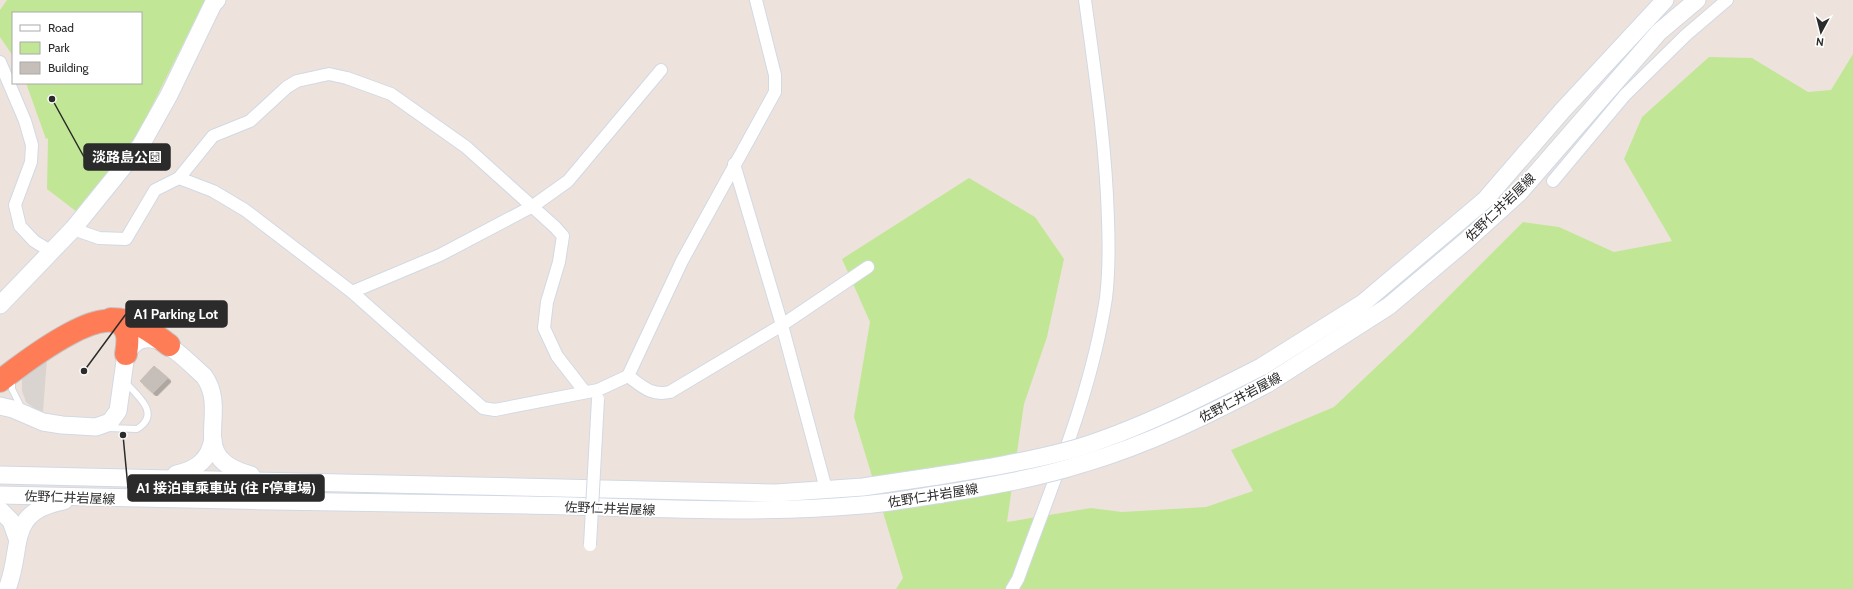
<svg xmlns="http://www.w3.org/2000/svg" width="1853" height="589" font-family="Cabin,'Noto Sans JP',sans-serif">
	<defs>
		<filter id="shadow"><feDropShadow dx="3.5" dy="3.5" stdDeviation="0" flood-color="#0004"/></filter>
	</defs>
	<rect width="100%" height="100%" fill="#ede3dc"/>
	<g fill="#c1e796">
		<path d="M7 0H210L203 4 139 132 77 212 47 189 48 138 46 139 26 83H141V13H13V56L0 37V10Z"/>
		<path d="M1853 54V589H896L903 578 854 417 870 322 842 259 969 178 1035 217 1064 259 1047 337 1024 404 1007 522 1091 508 1122 512 1206 507 1253 491 1231 450 1334 407 1410 335 1523 222 1559 227 1614 252 1672 241 1624 159 1642 117 1709 57 1752 58 1808 92 1831 90Z"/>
	</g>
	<path fill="#d9d4cf" d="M47 358 43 412 34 408 26 402 22 391V381L25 370Z"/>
	<path fill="#c6beb8" stroke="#c9beb6" filter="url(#shadow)" d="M154 366 168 378 153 393 140 381Z"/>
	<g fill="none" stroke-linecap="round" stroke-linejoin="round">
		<g stroke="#d1d9e4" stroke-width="8">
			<g id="lane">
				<path d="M12 379V389L21 407"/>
				<path d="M108 428 137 429C162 414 137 395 124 381"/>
			</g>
		</g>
		<g stroke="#d1d9e4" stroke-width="14">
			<g id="street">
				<path d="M0 62 25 121 32 145 31 162 15 205 20 226 34 241 52 252"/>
				<path d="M734 164 782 325 826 489"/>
				<path d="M179 178 213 191 245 210 352 292 483 408 495 410 598 390 628 376 682 261 775 92V75L756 0"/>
				<path d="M1553 181 1625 95 1686 35 1727 0"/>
				<path d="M73 229 99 238 126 239 155 190 179 178 213 136 250 121 287 87 297 81 329 74 347 78 391 94 466 147 555 227 563 236 559 262 547 302 544 328 557 356 585 392"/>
				<path d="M352 292 440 255 533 206 568 181 661 70"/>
				<path d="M628 376C643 387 651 396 670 392L782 325 868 267"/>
				<path d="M1012 589 1018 579C1051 487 1091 396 1106 298 1109 273 1109 246 1108 220 1106 146 1095 73 1085 0"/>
			</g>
		</g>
		<g stroke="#d1d9e4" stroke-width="19">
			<g id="secondary">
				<path d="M0 305 73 229 141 145 169 95 213 4 217 0"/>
				<path d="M1261 367 1363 303 1485 200 1562 111 1665 0"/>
				<path d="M1267 384 1389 306 1466 241 1519 193 1659 32 1697 0"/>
				<path d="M0 406 13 409 43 422 62 425 96 427 110 422 118 411 126 354C149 316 184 359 204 376 231 414 184 457 251 475"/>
				<path d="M176 474C197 470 209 460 213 439"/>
				<path d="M0 475 776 493 863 487 937 476"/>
				<path d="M0 495C175 499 351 503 526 505 638 507 751 515 862 505 889 503 916 498 942 494"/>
				<path d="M0 510 11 521 17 538"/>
				<path d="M7 589C24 547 5 512 64 501"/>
			</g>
		</g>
		<g stroke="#c4c4c4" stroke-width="24">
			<g id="highway">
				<path d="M111 319C135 319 151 331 169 345"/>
				<path d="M0 381C17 368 116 289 127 335 128 341 127 348 126 354"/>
			</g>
		</g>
		<use href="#lane" stroke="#fff" stroke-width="6"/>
		<use href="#street" stroke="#fff" stroke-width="12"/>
		<use href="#secondary" stroke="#fff" stroke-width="17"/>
		<use href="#highway" stroke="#ff7d56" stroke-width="22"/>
		<g stroke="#d1d9e4" stroke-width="14" stroke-linecap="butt">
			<path id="street-bridge" d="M590 545 598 399"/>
		</g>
		<g stroke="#d1d9e4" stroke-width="19" stroke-linecap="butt">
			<g id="secondary-bridge">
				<path d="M937 476C981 469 1031 461 1074 449 1137 430 1202 397 1261 367"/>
				<path d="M942 494C990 486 1039 478 1085 463 1149 444 1208 415 1267 384"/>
			</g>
		</g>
		<use href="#street-bridge" stroke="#fff" stroke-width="12"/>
		<use href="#secondary-bridge" stroke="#fff" stroke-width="17"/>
	</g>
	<g text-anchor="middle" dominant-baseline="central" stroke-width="4" stroke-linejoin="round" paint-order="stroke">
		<g font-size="13" fill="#2b2b2b" stroke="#fff">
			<text transform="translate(1500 207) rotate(-44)">佐野仁井岩屋線</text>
			<text transform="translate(1240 397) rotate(-28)">佐野仁井岩屋線</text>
			<text transform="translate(933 495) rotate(-9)">佐野仁井岩屋線</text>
			<text transform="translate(70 497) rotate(2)">佐野仁井岩屋線</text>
			<text transform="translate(610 508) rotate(2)">佐野仁井岩屋線</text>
		</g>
	</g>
	<path fill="none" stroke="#2b2b2b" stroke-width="1.5" d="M52 99L84 157M84 371L126 314M123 435L128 488"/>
	<g fill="#2b2b2b" stroke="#fff" stroke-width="1.5">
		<circle cx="52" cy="99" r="4"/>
		<circle cx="84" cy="371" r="4"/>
		<circle cx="123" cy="435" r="4"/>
	</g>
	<g fill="#2b2b2b" stroke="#2b2b2b" stroke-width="1.5">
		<rect x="84" y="144" width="86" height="26" rx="4"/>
		<rect x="126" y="301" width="101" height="26" rx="4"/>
		<rect x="128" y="475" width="196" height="26" rx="4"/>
	</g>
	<g font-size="14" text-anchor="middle" font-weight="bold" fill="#fff">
		<text x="127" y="162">淡路島公園</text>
		<text x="176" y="319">A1 Parking Lot</text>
		<text x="226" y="493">A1 接泊車乘車站 (往 F停車場)</text>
	</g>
	<rect x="12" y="12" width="130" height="72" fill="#ffffff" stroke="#aaaaaa"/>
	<rect x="20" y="25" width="20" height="6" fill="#ffffff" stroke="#aaaaaa"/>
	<text x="48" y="32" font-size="12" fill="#2b2b2b">Road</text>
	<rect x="20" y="42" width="20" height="12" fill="#c1e796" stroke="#aaaaaa"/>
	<text x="48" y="52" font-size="12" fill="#2b2b2b">Park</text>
	<rect x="20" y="62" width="20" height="12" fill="#c6beb8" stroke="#aaaaaa"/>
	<text x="48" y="72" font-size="12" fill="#2b2b2b">Building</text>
	<g transform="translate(1821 32) rotate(187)" stroke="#ffffff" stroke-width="3" paint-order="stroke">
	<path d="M0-3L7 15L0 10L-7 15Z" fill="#2b2b2b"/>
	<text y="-6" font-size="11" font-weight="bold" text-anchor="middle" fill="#2b2b2b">N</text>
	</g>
</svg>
